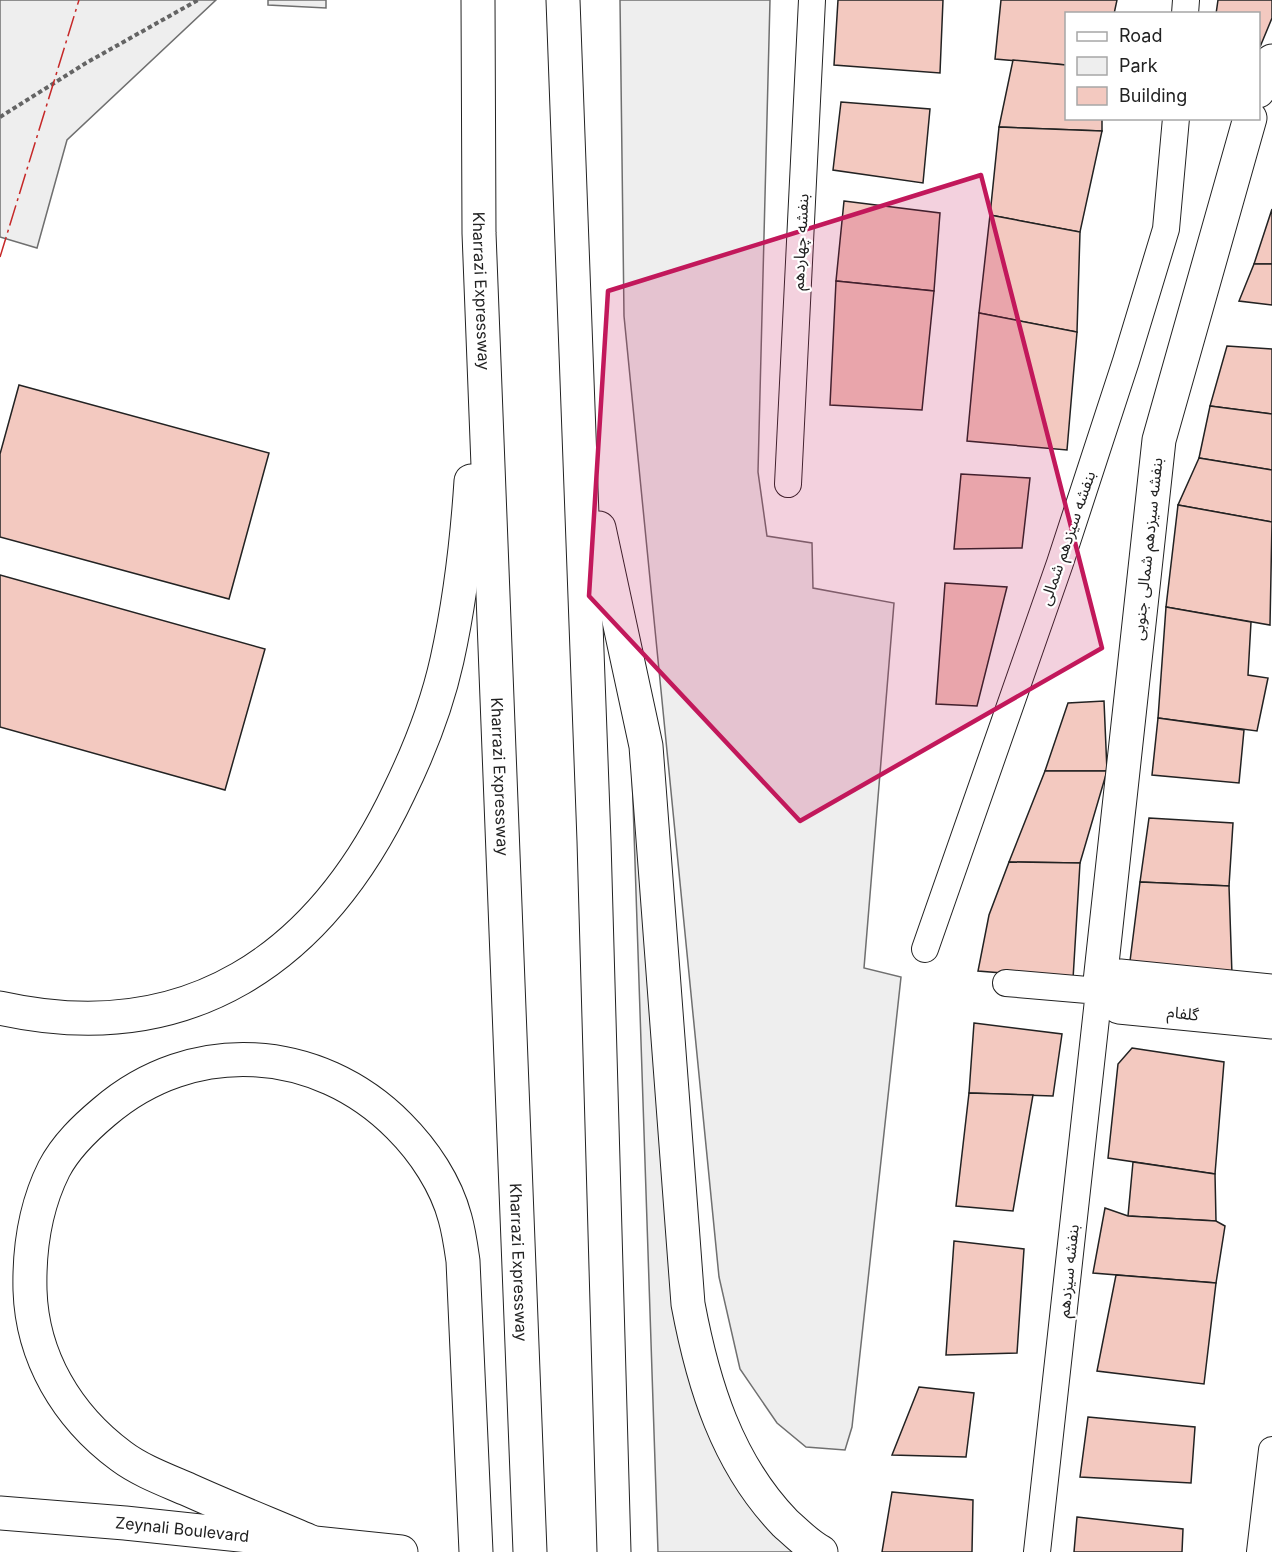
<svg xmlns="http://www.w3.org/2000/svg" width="1272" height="1552" font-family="Inter,'Noto Sans Arabic',sans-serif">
	<rect width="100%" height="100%" fill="#fff"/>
	<g fill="#eee" stroke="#6f6f6f" stroke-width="1.5">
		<path d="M0 0H216L67 140 37 248 0 237Z"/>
		<path d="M268 0H326V8L268 5Z"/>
		<path d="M620 0H770L758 472 767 536 812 543 813 588 894 603 864 968 901 977 852 1427 845 1450 806 1447 777 1423 740 1369 719 1277 624 316Z"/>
		<path d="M631 742 680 1344 800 1552H658Z"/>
	</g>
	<g fill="#f3c9c0" stroke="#222" stroke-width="1.5">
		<path d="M838 0H943L940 73 834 65Z"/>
		<path d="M1001 0H1117L1114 14H1066V65L995 59Z"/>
		<path d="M1218 0H1272V18L1260 47 1258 14H1216Z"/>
		<path d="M1013 60 1066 65V118H1102V131L999 127Z"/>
		<path d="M841 102 930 109 923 183 833 170Z"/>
		<path d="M999 127 1102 131 1080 232 990 215Z"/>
		<path d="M844 201 940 213 934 291 836 281Z"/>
		<path d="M1272 209V264H1254Z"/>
		<path d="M990 215 1080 232 1077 332 979 313Z"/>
		<path d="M1254 264H1272V305L1239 301Z"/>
		<path d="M836 281 934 291 922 410 830 405Z"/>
		<path d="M979 313 1077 332 1067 450 967 441Z"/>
		<path d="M1227 346 1272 349V414L1210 406Z"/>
		<path d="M19 385 269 453 229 599 0 537V454Z"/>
		<path d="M1210 406 1272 414V470L1199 458Z"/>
		<path d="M1199 458 1272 470V522L1178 505Z"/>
		<path d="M961 474 1030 478 1022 548 954 549Z"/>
		<path d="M1178 505 1272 522 1270 625 1166 607Z"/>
		<path d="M0 575 265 649 225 790 0 727Z"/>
		<path d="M945 583 1007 587 977 706 936 704Z"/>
		<path d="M1166 607 1251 622 1248 675 1268 678 1257 731 1158 718Z"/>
		<path d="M1104 701 1107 771H1045L1068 703Z"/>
		<path d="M1158 718 1244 730 1239 783 1152 775Z"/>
		<path d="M1045 771H1107L1080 863 1009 862Z"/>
		<path d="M1149 818 1233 823 1229 886 1140 882Z"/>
		<path d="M1009 862 1080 863 1073 979 978 971 989 915Z"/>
		<path d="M1140 882 1229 886 1232 975 1129 969Z"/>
		<path d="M974 1023 1062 1034 1053 1096 969 1093Z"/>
		<path d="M1132 1048 1224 1062 1215 1174 1108 1158 1118 1064Z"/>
		<path d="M969 1093 1033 1095 1013 1211 956 1206Z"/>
		<path d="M1133 1162 1215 1174 1216 1221 1128 1216Z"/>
		<path d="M1105 1208 1128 1216 1216 1221 1225 1226 1216 1283 1093 1273Z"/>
		<path d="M954 1241 1024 1249 1017 1353 946 1355Z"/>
		<path d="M1116 1275 1216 1283 1204 1384 1097 1371Z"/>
		<path d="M919 1387 974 1393 966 1457 892 1455Z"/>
		<path d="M1088 1417 1195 1427 1191 1483 1080 1477Z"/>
		<path d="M892 1492 973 1500 972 1552H882Z"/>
		<path d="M1077 1517 1183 1529 1182 1552H1074Z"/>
	</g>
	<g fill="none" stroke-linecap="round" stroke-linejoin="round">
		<g stroke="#222" stroke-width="28">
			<g id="street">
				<path d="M1185 14 1186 0"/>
				<path d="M788 484 812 0"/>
				<path d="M925 949 1060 563 1126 361 1166 229 1176 118"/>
				<path d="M1006 983 1099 991 1037 1552"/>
				<path d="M1260 1552 1272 1450"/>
			</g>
		</g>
		<g stroke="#222" stroke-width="35">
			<g id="secondary">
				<path d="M1258 91 1272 61"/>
				<path d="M1099 991 1159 440 1250 118"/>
				<path d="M1099 991 1119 1007 1272 1022"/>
				<path d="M1099 991 1120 976 1272 991"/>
				<path id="s1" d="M0 1513 125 1523 401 1552"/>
			</g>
		</g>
		<g stroke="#222" stroke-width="35">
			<g id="highway">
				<path id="s2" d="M478 0 479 233 530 1552"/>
				<path d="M563 0 594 841 614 1552"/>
				<path d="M599 528 646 746 688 1304C703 1384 727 1463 785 1523 796 1533 808 1545 821 1552"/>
				<path d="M0 1008C188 1050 320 959 399 792 419 751 437 705 447 660 460 601 467 542 471 481"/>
				<path d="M309 1541C269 1524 229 1508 189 1490 166 1480 141 1471 121 1456 67 1416 32 1357 30 1290 29 1248 35 1207 54 1169 66 1146 85 1128 104 1112 192 1036 318 1044 399 1126 424 1151 446 1184 455 1218 459 1232 461 1247 463 1261L476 1552"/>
			</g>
		</g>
		<path stroke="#646464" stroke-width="4" stroke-dasharray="4.5 3" stroke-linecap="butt" d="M0 117 86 63 198 0"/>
		<use href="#street" stroke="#fff" stroke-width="26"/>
		<use href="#secondary" stroke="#fff" stroke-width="33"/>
		<use href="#highway" stroke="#fff" stroke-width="33"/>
		<path stroke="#c62828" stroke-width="1.5" stroke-dasharray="21 4.5 3 4.5" stroke-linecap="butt" d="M0 257 79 0"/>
	</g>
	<path fill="#c2185b" fill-opacity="0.2" stroke="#c2185b" stroke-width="4.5" stroke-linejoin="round" d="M981 175 1102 648 800 821 589 596 608 291Z"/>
	<g text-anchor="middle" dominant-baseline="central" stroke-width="4.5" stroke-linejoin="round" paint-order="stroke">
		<g font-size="16" fill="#222" stroke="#fff">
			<text transform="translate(800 242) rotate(-87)">بنفشه چهاردهم</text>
			<text stroke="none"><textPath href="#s2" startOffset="291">Kharrazi Expressway</textPath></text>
			<text transform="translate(1067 538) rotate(-71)">بنفشه سیزدهم شمالی</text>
			<text transform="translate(1147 549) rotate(-84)">بنفشه سیزدهم شمالی جنوبی</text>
			<text stroke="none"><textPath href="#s2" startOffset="777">Kharrazi Expressway</textPath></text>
			<text transform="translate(1183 1013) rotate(6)">گلفام</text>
			<text stroke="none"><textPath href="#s2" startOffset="1263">Kharrazi Expressway</textPath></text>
			<text transform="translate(1068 1271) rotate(-84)">بنفشه سیزدهم</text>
			<text stroke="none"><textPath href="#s1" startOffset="183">Zeynali Boulevard</textPath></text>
		</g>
	</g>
	<rect x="1065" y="12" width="195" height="108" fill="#ffffff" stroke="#a7a7a7" stroke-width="1.5"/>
	<rect x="1077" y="32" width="30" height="9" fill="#ffffff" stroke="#a7a7a7" stroke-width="1.5"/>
	<text x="1119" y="42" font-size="18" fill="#222222">Road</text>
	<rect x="1077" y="57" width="30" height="18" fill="#eeeeee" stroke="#a7a7a7" stroke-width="1.5"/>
	<text x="1119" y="72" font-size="18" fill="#222222">Park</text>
	<rect x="1077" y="87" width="30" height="18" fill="#f3c9c0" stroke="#a7a7a7" stroke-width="1.5"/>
	<text x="1119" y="102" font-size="18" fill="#222222">Building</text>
</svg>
